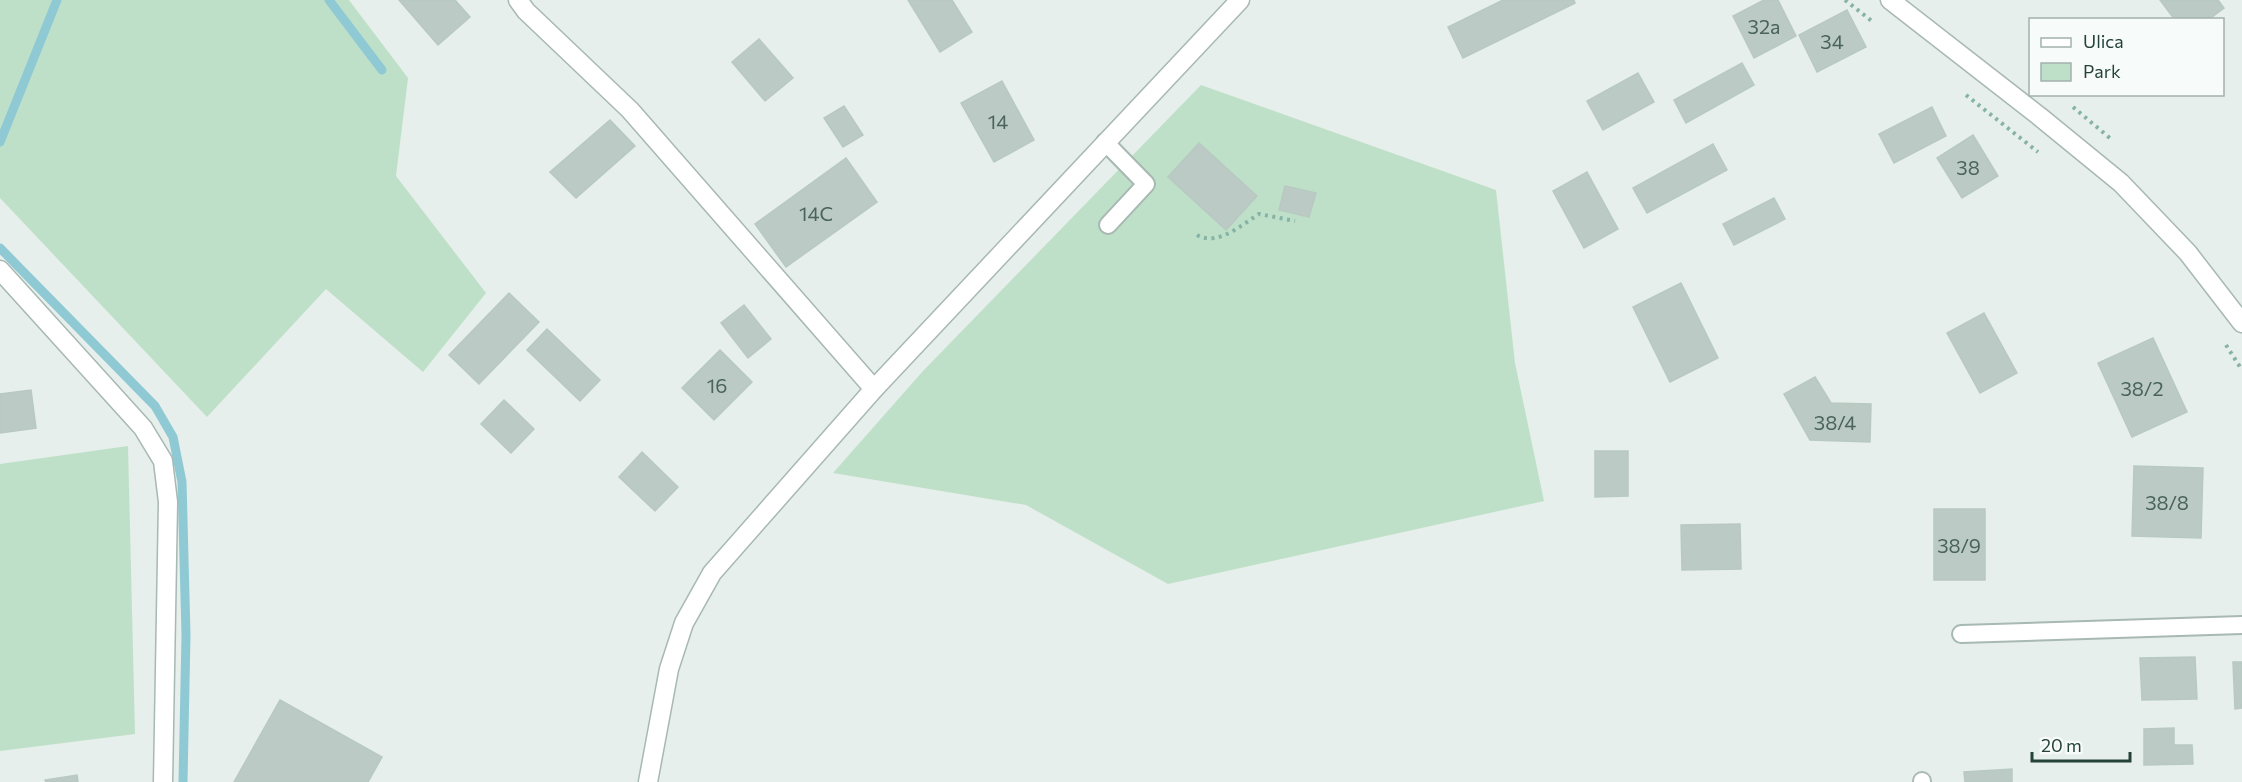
<svg xmlns="http://www.w3.org/2000/svg" width="2242" height="782" font-family="Commissioner,sans-serif">
	<rect width="100%" height="100%" fill="#e6efeb"/>
	<g fill="#bfe0c8">
		<path d="M0 0H349L408 78 396 176 486 293 423 372 326 289 207 417 0 198Z"/>
		<path d="M1201 85 1496 190 1515 363 1544 501 1168 584 1026 505 833 473 923 371Z"/>
		<path d="M128 446 135 734 0 751V464Z"/>
	</g>
	<g fill="none" stroke-linecap="round" stroke-linejoin="round">
		<g stroke="#8ec9d4" stroke-width="9">
			<path d="M329 0 382 70"/>
			<path d="M0 142 57 0"/>
			<path d="M0 248 155 406 173 437 182 482 186 635 183 782"/>
		</g>
	</g>
	<g fill="#bbcac4" stroke="#b8c9c2" stroke-width="1.5">
		<path d="M399 0H455L470 17 438 45Z"/>
		<path d="M908 0H952L972 32 940 52Z"/>
		<path d="M1503 0H1574L1575 3 1463 58 1448 27Z"/>
		<path d="M1764 0H1778L1796 36 1754 58 1733 16Z"/>
		<path d="M2160 0H2218L2224 8 2208 20H2175Z"/>
		<path d="M1847 10 1866 47 1817 72 1799 35Z"/>
		<path d="M759 39 793 78 765 101 732 62Z"/>
		<path d="M1742 63 1754 85 1686 123 1674 100Z"/>
		<path d="M1638 73 1654 102 1603 130 1587 101Z"/>
		<path d="M1002 81 1034 140 994 162 961 103Z"/>
		<path d="M844 106 863 135 843 147 824 118Z"/>
		<path d="M1932 107 1946 136 1894 163 1879 134Z"/>
		<path d="M610 120 635 146 576 198 550 172Z"/>
		<path d="M1973 135 1998 176 1962 198 1937 158Z"/>
		<path d="M1199 143 1257 196 1226 230 1168 177Z"/>
		<path d="M1713 144 1727 170 1647 213 1633 188Z"/>
		<path d="M846 158 877 202 786 267 755 224Z"/>
		<path d="M1587 172 1618 229 1584 248 1553 191Z"/>
		<path d="M1285 186 1316 193 1309 217 1279 210Z"/>
		<path d="M1774 198 1785 219 1734 245 1723 224Z"/>
		<path d="M1681 283 1718 358 1670 382 1633 307Z"/>
		<path d="M509 293 539 322 479 384 449 355Z"/>
		<path d="M744 305 771 339 748 358 721 323Z"/>
		<path d="M1984 313 2017 373 1980 393 1947 333Z"/>
		<path d="M547 329 600 380 580 401 527 350Z"/>
		<path d="M2153 338 2187 412 2132 437 2098 363Z"/>
		<path d="M720 350 752 382 714 420 682 388Z"/>
		<path d="M1815 377 1831 403 1871 404 1870 442 1810 440 1784 394Z"/>
		<path d="M31 390 36 428 0 433V394Z"/>
		<path d="M504 400 534 429 511 453 481 424Z"/>
		<path d="M1595 451H1628V496L1595 497Z"/>
		<path d="M642 452 678 487 655 511 619 477Z"/>
		<path d="M2134 466 2203 468 2201 538 2132 536Z"/>
		<rect x="1934" y="509" width="51" height="71"/>
		<path d="M1740 524 1741 569 1682 570 1681 525Z"/>
		<path d="M2195 657 2197 699 2142 700 2140 658Z"/>
		<path d="M2233 662H2242V708L2235 709Z"/>
		<path d="M280 700 382 757 368 782H234Z"/>
		<path d="M2174 728V745H2192L2193 764 2144 765V729Z"/>
		<path d="M2012 769V782H1965L1964 772Z"/>
		<path d="M77 775 78 782H46L45 780Z"/>
	</g>
	<g fill="none" stroke-linecap="round" stroke-linejoin="round">
		<g stroke="#a8b8b2" stroke-width="20">
			<g id="service">
				<path d="M1105 142 1146 184 1108 225"/>
				<path d="M1961 634 2242 625"/>
				<path d="M1922 781V782"/>
			</g>
		</g>
		<g stroke="#a8b8b2" stroke-width="21">
			<g id="minor">
				<path d="M518 0 526 11 630 110 874 389"/>
				<path d="M0 270 143 428 163 461 168 502 163 782"/>
				<path d="M648 782 669 669 684 623 712 573 874 389 1240 0"/>
			</g>
		</g>
		<g stroke="#a8b8b2" stroke-width="21">
			<path id="tertiary" d="M1890 0 2039 116 2121 183 2188 253 2242 323"/>
		</g>
		<g stroke="#86b3a5" stroke-width="4" stroke-dasharray="3 4.5" stroke-linecap="butt">
			<path d="M1845 0 1873 22"/>
			<path d="M1966 95 2038 152"/>
			<path d="M2073 107 2111 139"/>
			<path d="M1197 235C1217 247 1243 224 1259 214L1295 221"/>
			<path d="M2226 345 2242 370"/>
		</g>
		<use href="#service" stroke="#fff" stroke-width="16"/>
		<use href="#minor" stroke="#fff" stroke-width="18"/>
		<use href="#tertiary" stroke="#fff" stroke-width="18"/>
	</g>
	<g text-anchor="middle" dominant-baseline="central" stroke-width="5" stroke-linejoin="round" paint-order="stroke">
		<g font-size="20" fill="#4a645c">
			<text x="1764" y="26">32a</text>
			<text x="1832" y="41">34</text>
			<text x="998" y="121">14</text>
			<text x="1968" y="167">38</text>
			<text x="816" y="213">14C</text>
			<text x="717" y="385">16</text>
			<text x="2142" y="388">38/2</text>
			<text x="1835" y="422">38/4</text>
			<text x="2167" y="502">38/8</text>
			<text x="1959" y="545">38/9</text>
		</g>
	</g>
	<rect x="2029" y="18" width="195" height="78" fill="#f7fbf9" stroke="#a3b1ad" stroke-width="1.5"/>
	<rect x="2041" y="38" width="30" height="9" fill="#ffffff" stroke="#a3b1ad" stroke-width="1.5"/>
	<text x="2083" y="48" font-size="18" fill="#24423a">Ulica</text>
	<rect x="2041" y="63" width="30" height="18" fill="#bfe0c8" stroke="#a3b1ad" stroke-width="1.5"/>
	<text x="2083" y="78" font-size="18" fill="#24423a">Park</text>
	<path d="M2032 752v9h98v-9" fill="none" stroke="#24423a" stroke-width="3"/>
	<text x="2041" y="752" font-size="18" fill="#24423a" stroke="#f7fbf9" stroke-width="4.5" paint-order="stroke">20 m</text>
</svg>
